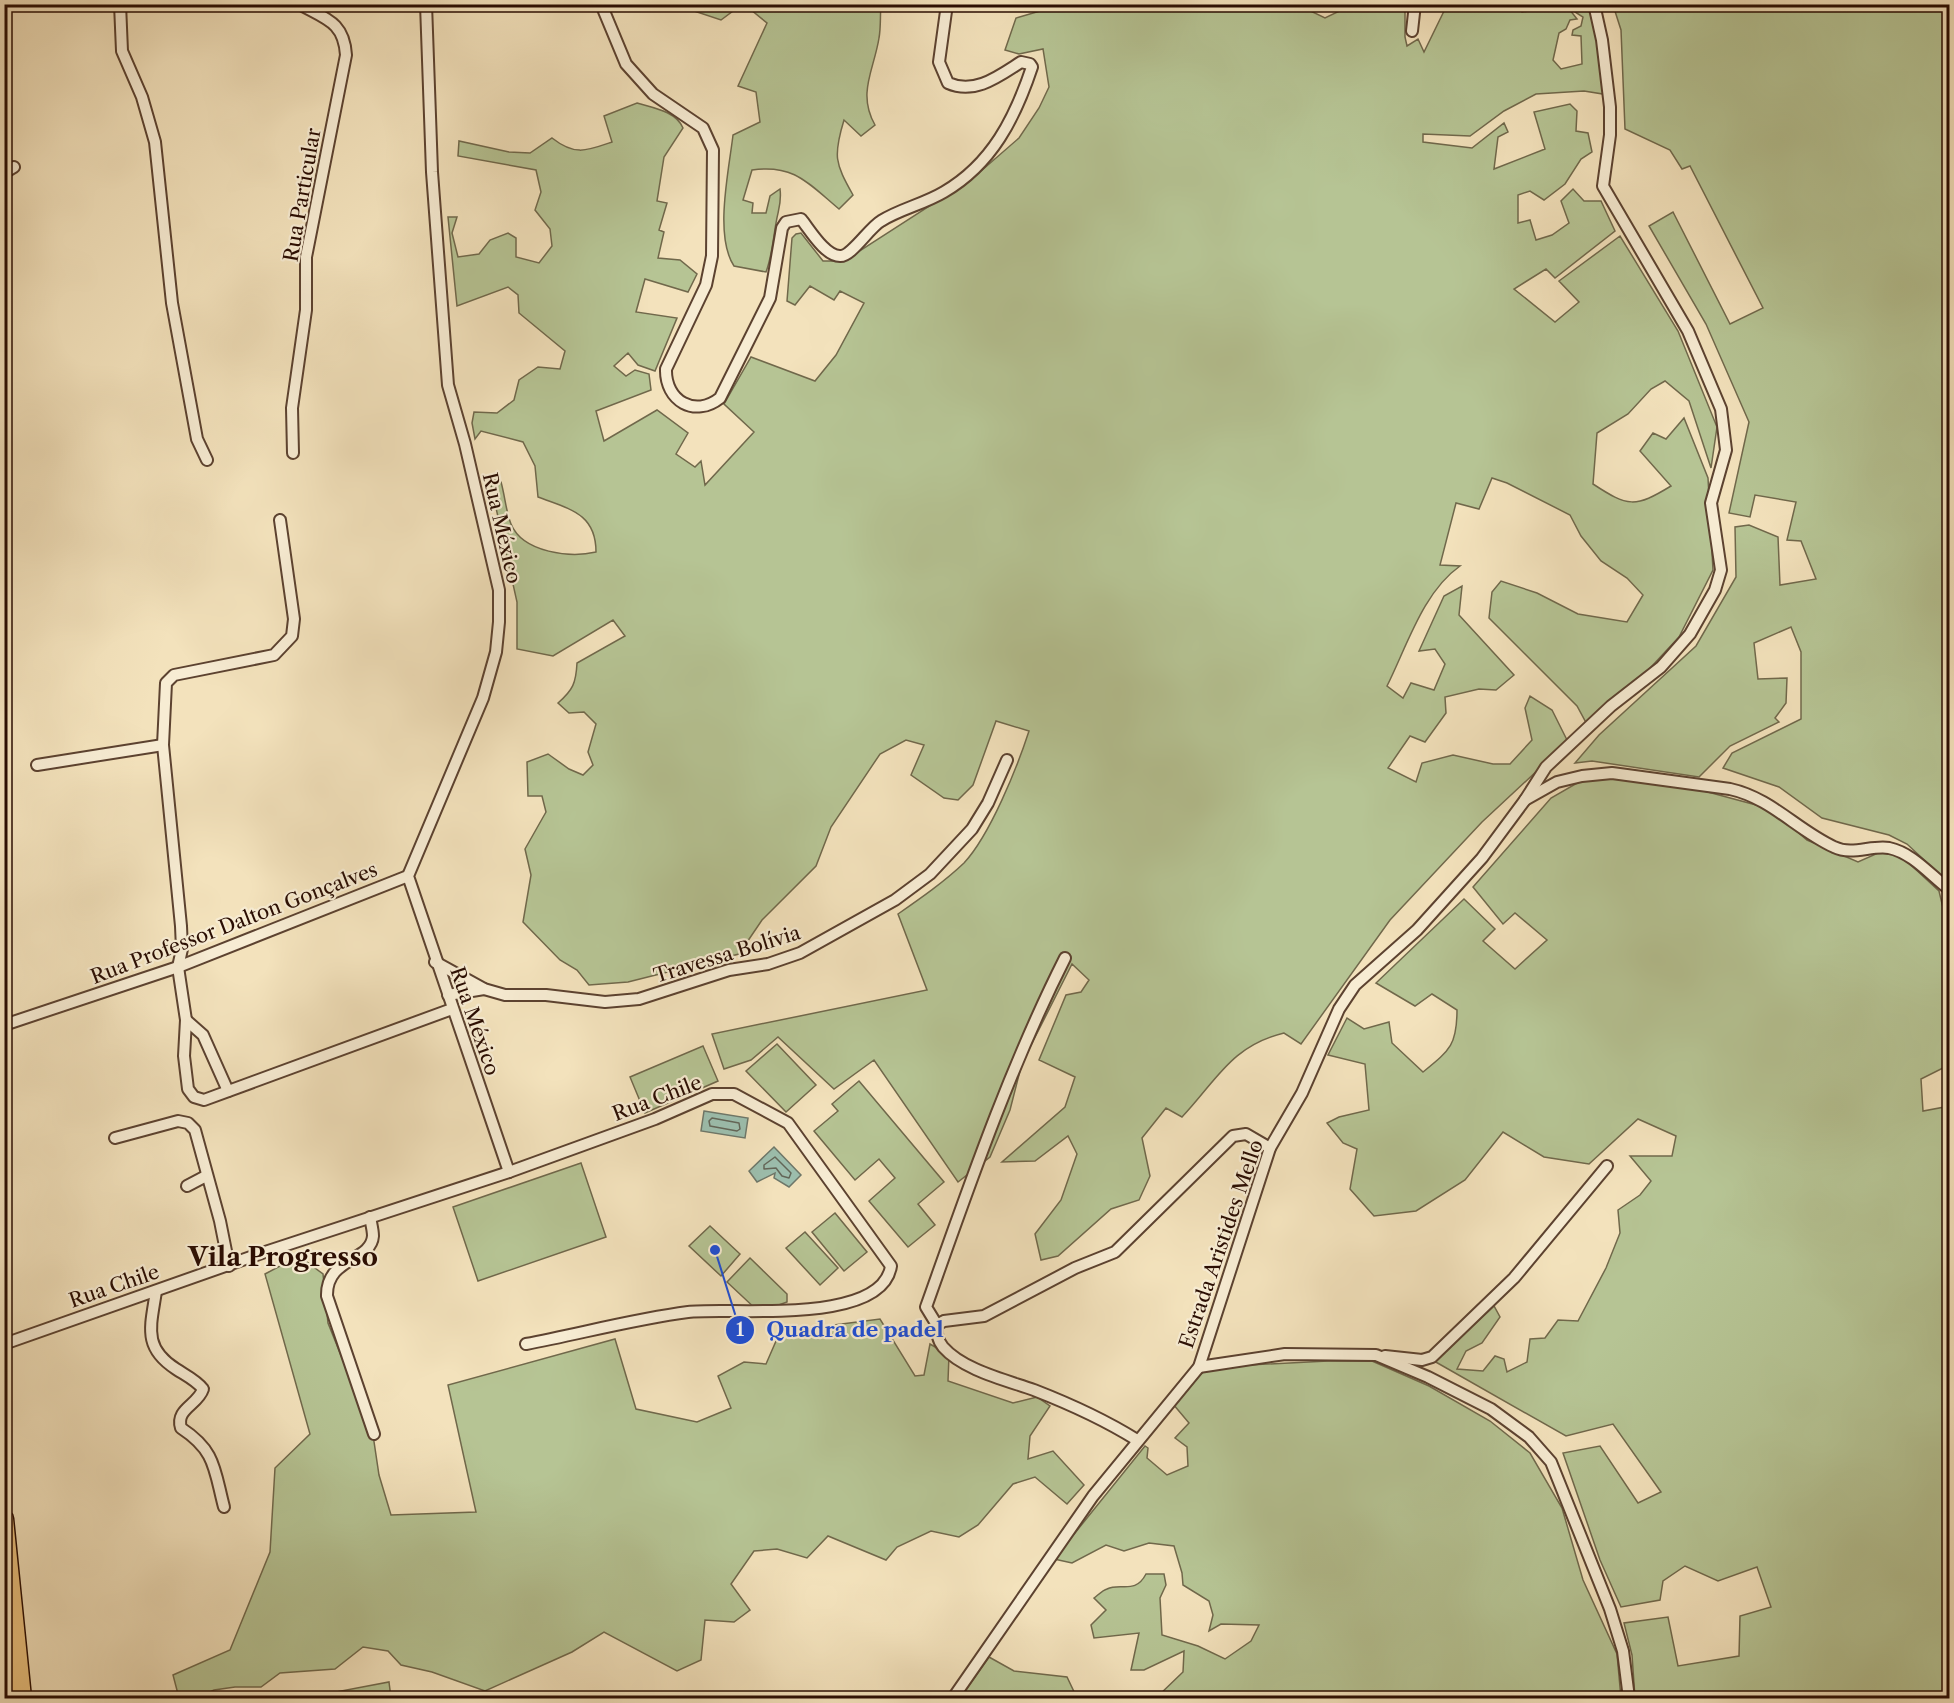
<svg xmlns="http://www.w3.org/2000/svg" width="1954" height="1703" font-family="'Libre Caslon Text',serif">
	<rect width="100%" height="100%" fill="#f3e2bc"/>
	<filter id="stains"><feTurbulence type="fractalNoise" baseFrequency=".00333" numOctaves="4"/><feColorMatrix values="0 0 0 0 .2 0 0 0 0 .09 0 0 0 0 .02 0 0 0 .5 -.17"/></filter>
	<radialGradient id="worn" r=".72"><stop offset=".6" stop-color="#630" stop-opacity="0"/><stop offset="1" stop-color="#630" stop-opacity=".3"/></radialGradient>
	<g fill="#b6c494" stroke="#70684b" stroke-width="1.5">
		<path d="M673 4H741V5L721 20Z"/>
		<path d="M1296 4 1325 18 1352 5H1405V37L1407 46 1418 39 1424 52 1447 5H1521L1522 12 1566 5 1577 19 1570 20 1566 29 1559 33 1553 60 1561 69 1582 64 1581 36 1572 35 1573 30 1581 26 1583 17 1575 12 1573 5H1589L1601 58 1603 94 1584 91 1536 94 1504 111 1470 136 1423 134V142L1472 148 1504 123 1508 132 1498 137 1494 169 1545 149 1534 112 1570 104 1577 111 1576 131 1588 133 1592 152 1581 159 1565 184 1544 200 1530 191 1518 195V223L1530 220 1536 240 1552 235 1569 223 1561 201 1573 189 1584 201H1601L1615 231 1555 278 1546 269 1514 289 1555 322 1579 302 1559 281 1620 236 1678 331 1717 427 1711 468 1689 401 1665 381 1651 389 1628 414 1597 433 1593 484C1628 507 1635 508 1671 486L1640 451 1653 433 1666 439 1684 418 1708 478 1713 570 1679 637 1612 709 1589 728 1577 706 1489 618 1492 592 1501 581 1537 593 1578 614 1627 622 1643 595 1627 578 1601 561 1581 536 1570 515 1507 483 1492 478 1479 509 1456 503 1440 565 1460 566C1423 592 1407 646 1387 686L1403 698 1411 683 1434 690 1445 664 1435 649 1419 651 1444 596 1462 586 1459 615 1514 675 1496 690 1479 689 1445 697 1446 713 1425 742 1410 736 1388 768 1416 782 1422 763 1453 755 1493 764H1510L1532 740 1525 708 1530 696 1552 710 1568 742 1482 822 1390 920 1301 1044 1284 1033C1231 1046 1217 1080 1182 1117L1166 1108 1142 1138 1150 1176 1139 1200 1111 1209 1058 1256 1041 1260 1035 1234 1061 1200 1077 1154 1068 1136 1035 1161 1002 1162 1065 1107 1075 1077 1039 1060 1066 995 1081 992 1089 980 1072 964 1022 1063 1010 1110 990 1157 958 1182 874 1060 834 1089 778 1037 751 1060 724 1069 712 1034 927 990 898 914C921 898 944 882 964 863 990 835 1017 768 1029 731L996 721 973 785 958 800 944 798 911 775 924 745 906 740 880 754 831 827 816 866 762 920 739 954 628 982 589 985 577 970 560 960 523 922 531 875 525 849 546 812 542 796H528L527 762 548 754 569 769 583 775 593 765 588 752 596 724 584 712 569 713 558 703C573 690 576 683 577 663L625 636 613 620 553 656 517 649V602L490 481 497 479 501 482C505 496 506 512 511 524 523 553 571 558 596 552 596 513 569 509 538 497L535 466 523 442 481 431 475 439 472 423 474 412 497 413 514 400 519 380 538 367 560 369 565 351 519 313 518 295 508 287 457 306 448 217H457L452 233 458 257 479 254 490 240 508 233 516 238V257L539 263 552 246 550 229 535 210 541 192 536 170 458 156 459 141 509 152 530 153 552 138C575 156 586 151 612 142L604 116 637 103C653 108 676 111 683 128L664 157 657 201 667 203 659 230 664 232 658 258 680 260 697 274 688 292 645 279 636 312 677 318 655 371 638 365 628 353 614 366 626 376 635 370 649 374 651 390 596 411 604 441 657 410 688 433 676 454 695 467 701 461 705 485 754 432 724 404 751 357 815 381 836 355 864 303 840 291 834 300 810 286 795 305 787 301 792 238 796 234 801 233 823 261H844L973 178 1019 138 1039 108 1049 87 1043 49 1019 54 1005 50 1016 18 1040 11 1037 5Z"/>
		<path d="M745 5H881C880 15 881 27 879 38 874 70 857 93 875 125L861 136 844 120C833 156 835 163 853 195L839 209C808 183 794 164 752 170L743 200 753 203 752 213H766L770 196 780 189C782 203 778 210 776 223 773 240 772 256 766 272L734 266C714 236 729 170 733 135L760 122 756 92 738 86 767 23Z"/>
		<path d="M1613 5H1949V883L1907 844 1889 835 1822 818 1779 787 1723 768 1732 753 1801 719V652L1791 627 1754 643 1758 679 1787 678 1786 703 1775 718 1779 722 1730 746 1699 777 1592 761 1575 763 1599 735 1696 646 1736 577 1735 527 1749 525 1778 537 1780 585 1816 579 1801 541 1787 540 1796 502 1755 495 1750 517 1729 513 1749 422 1706 324 1649 226 1673 212 1730 324 1763 308 1690 166 1682 169 1670 150 1625 129 1621 30Z"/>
		<path d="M1591 775 1693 788 1771 809 1807 840 1858 862 1887 849 1899 854 1939 891 1949 933V1065L1921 1079 1923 1111 1950 1106 1949 1698H1635L1632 1655 1624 1623 1668 1617 1678 1666 1739 1656 1740 1616 1771 1607 1757 1567 1718 1581 1685 1566 1663 1581 1660 1600 1621 1607 1600 1560 1563 1453 1600 1446 1638 1503 1661 1492 1613 1424 1566 1436 1434 1361 1494 1306 1500 1317 1482 1343 1466 1351 1457 1369 1483 1371 1495 1356 1504 1359 1507 1372 1527 1362 1530 1339 1545 1338 1558 1320 1578 1321 1606 1268 1620 1233 1618 1210 1640 1195 1651 1181 1630 1156H1672L1676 1136 1638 1119 1589 1164 1544 1157 1503 1132 1465 1180 1416 1211 1374 1216 1350 1189 1357 1149 1343 1143 1327 1123 1339 1117 1369 1110 1365 1064 1328 1055 1347 1018 1364 1029 1389 1022 1392 1043 1423 1072C1450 1050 1457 1045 1457 1010L1432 994 1415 1006 1376 983 1464 899 1495 929 1483 941 1515 969 1547 940 1515 913 1503 924 1473 887 1551 798Z"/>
		<path d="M777 1044 816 1085 786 1112 746 1071Z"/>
		<path d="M703 1046 718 1081 645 1113 630 1077Z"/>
		<path d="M859 1081 944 1182 918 1204 935 1225 908 1247 869 1201 895 1178 879 1159 855 1180 814 1131 838 1111 832 1104Z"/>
		<path d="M581 1163 606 1237 478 1281 453 1207Z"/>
		<path d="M835 1213 867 1252 844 1271 812 1232Z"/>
		<path d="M710 1226 740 1254 721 1276 689 1246Z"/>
		<path d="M805 1232 838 1268 820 1285 786 1248Z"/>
		<path d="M299 1256 323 1274 328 1323 373 1435 379 1475 391 1515 476 1512 448 1385 615 1339 636 1409 697 1422 731 1408 718 1376 744 1362 766 1364 780 1332 880 1319 915 1376 924 1375 930 1344 949 1355 948 1381 1013 1403 1037 1397 1050 1406 1030 1436 1028 1459 1053 1451 1084 1485 1067 1504 1035 1477 1013 1484 978 1525 959 1537 931 1531 897 1547 886 1560 828 1536 807 1558 777 1549 754 1551 731 1584 750 1610 734 1622 705 1620 701 1660 677 1671 604 1632 572 1652 485 1691 432 1672 401 1665 388 1651 363 1647 335 1669 280 1673 261 1687H235L214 1690 197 1698H179L173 1675 230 1650 270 1552 275 1468 310 1434 265 1274Z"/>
		<path d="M750 1258 787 1294V1302L759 1312 727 1282Z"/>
		<path d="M1328 1361H1372L1429 1386 1490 1421 1530 1453 1562 1508 1583 1580 1617 1654 1621 1698H1156L1183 1672 1184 1651 1144 1670H1131L1139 1633 1094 1638 1091 1625 1106 1610 1094 1598C1098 1595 1103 1590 1107 1589 1121 1582 1135 1595 1146 1574H1164L1166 1585 1160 1598 1162 1635 1198 1646 1225 1659 1251 1641 1259 1625 1221 1624 1209 1631 1213 1615 1209 1601 1183 1585 1182 1573 1174 1546 1149 1543 1124 1551 1106 1545 1072 1563 1054 1559 1145 1446 1148 1448 1147 1458 1167 1475 1188 1466 1187 1447 1175 1438 1189 1423 1173 1404 1203 1372 1249 1365Z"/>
		<path d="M989 1657 1014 1671 1067 1677 1077 1698H960Z"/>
		<path d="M389 1682 391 1698H325V1694Z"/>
	</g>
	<g fill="#9cbead" stroke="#6e7769" stroke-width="1.5">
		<path d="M704 1111 748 1118 745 1138 701 1131Z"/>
		<path d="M774 1147 801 1175 789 1187 774 1178 775 1173 757 1182 749 1171Z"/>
	</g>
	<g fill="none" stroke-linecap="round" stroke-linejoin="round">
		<g stroke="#636658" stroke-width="1.5">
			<path d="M712 1118 739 1123 740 1129 737 1131 710 1126 709 1121Z"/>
			<path d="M775 1157 791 1173 789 1178 782 1176 776 1168 764 1169V1165Z"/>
		</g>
		<g stroke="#5c4230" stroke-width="14">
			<g id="minor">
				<path d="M120 4 122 51 142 97 155 142 172 303 197 439 207 460"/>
				<path d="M426 4 432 172 448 385 465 444 499 590V622L496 652 483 698 408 876 509 1172"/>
				<path d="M601 4 626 64 653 94 703 128 713 150 712 256 706 285 666 369C665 401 695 418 720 398L770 298 782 228 786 222 801 219C810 230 825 256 840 256 851 257 869 228 881 221 900 209 924 204 944 192 992 164 1015 118 1032 67L1030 64 1021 62C999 76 975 95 948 83L939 62 947 4"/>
				<path d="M1412 31 1415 4"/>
				<path d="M4 173 14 167"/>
				<path d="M293 453 292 408 306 310V257L346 55C344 22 326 19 299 4"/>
				<path d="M280 520 294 619 292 636 274 655 174 675 166 683 163 745 181 926 182 949 178 967 186 1020 184 1056 188 1089 194 1097 204 1100 452 1009"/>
				<path d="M37 765 163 745"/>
				<path d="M1525 800 1546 767 1611 706 1661 667 1690 634 1715 590 1721 570 1711 503 1726 450 1721 409 1688 331 1603 186 1610 135V107L1602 40 1594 4"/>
				<path d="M435 962 484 989 505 995H546L605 1002 639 999 729 970 768 964 800 953 895 900 930 874 972 829 988 803 1007 760"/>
				<path d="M448 995 484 989"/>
				<path d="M186 1020 203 1035 228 1091"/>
				<path d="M4 1025 178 967 408 876"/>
				<path d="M115 1138 178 1121 188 1123 195 1130 220 1221 229 1266"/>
				<path d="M187 1186 206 1176"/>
				<path d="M370 1217C371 1223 373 1230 373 1236 371 1262 326 1257 327 1296L374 1434"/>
				<path d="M156 1291C151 1326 142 1347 176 1369 185 1375 196 1380 203 1389 198 1405 175 1409 181 1428 216 1451 214 1469 224 1507"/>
				<path d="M937 1325 926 1307C968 1189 1009 1069 1065 958"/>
				<path d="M4 1344 265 1252 509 1172 655 1119 712 1094H734L788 1123 891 1266C882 1326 731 1307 688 1312 634 1319 579 1334 526 1344"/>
				<path d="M1385 1356 1422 1360 1432 1357 1514 1278 1607 1166"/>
				<path d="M1199 1367 1285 1354 1376 1355 1428 1377 1491 1409 1529 1437 1551 1462 1610 1609 1623 1651 1629 1698"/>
				<path d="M1137 1440C1105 1420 1070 1404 1034 1390 1006 1380 963 1370 943 1347 938 1341 936 1332 937 1325L944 1321 984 1316 1075 1268 1115 1252 1233 1136 1246 1134 1270 1148"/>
				<path d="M953 1698 1093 1496 1199 1367 1270 1148 1302 1093 1339 1009 1355 985 1417 930 1482 858 1525 800 1557 782 1582 776 1612 773 1730 789C1771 798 1797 830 1834 847 1852 856 1871 845 1889 848 1913 853 1931 876 1950 890"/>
			</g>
		</g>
		<g stroke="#2a0d02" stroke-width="21">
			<path id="primary" d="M4 1519 22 1698"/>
		</g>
		<use href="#minor" stroke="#f7ecd3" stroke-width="10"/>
		<use href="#primary" stroke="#eac17e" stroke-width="18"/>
	</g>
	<g text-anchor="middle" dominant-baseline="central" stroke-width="4.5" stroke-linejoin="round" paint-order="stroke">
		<g font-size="20" fill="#2a0d02" stroke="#f7ecd3">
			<text transform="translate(302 195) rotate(-80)">Rua Particular</text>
			<text transform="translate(502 528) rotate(77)">Rua México</text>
			<text transform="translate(234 923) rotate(-21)">Rua Professor Dalton Gonçalves</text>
			<text transform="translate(727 954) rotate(-17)">Travessa Bolívia</text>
			<text transform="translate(475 1021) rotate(71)">Rua México</text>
			<text transform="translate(657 1098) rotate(-21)">Rua Chile</text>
			<text transform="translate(1221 1244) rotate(-71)">Estrada Aristides Mello</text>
			<text transform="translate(114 1286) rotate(-19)">Rua Chile</text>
		</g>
		<g font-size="26" font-weight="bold" fill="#2a0d02" stroke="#f7ecd3">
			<text x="283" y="1257">Vila Progresso</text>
		</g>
	</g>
	<path fill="none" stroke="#1d4ed8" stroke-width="2" d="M715 1250L740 1330"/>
	<g fill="#1d4ed8" stroke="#f7ecd3" stroke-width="2">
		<circle cx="715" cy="1250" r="6"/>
		<circle cx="740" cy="1330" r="15"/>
	</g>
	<g font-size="18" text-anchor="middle" font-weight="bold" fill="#fff">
		<text x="740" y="1336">1</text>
	</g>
	<g font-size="21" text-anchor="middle" font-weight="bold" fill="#1d4ed8" stroke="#f7ecd3" stroke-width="4.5" stroke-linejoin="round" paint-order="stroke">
		<text x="855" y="1337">Quadra de padel</text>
	</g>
	<rect width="1954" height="1703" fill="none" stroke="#f3e2bc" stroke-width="24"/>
	<rect x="6" y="6" width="1942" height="1691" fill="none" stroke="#2a0d02" stroke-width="3"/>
	<rect x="12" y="12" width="1930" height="1679" fill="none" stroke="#2a0d02" stroke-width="1.5"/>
	<rect width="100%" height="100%" filter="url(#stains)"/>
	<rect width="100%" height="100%" fill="url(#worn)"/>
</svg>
